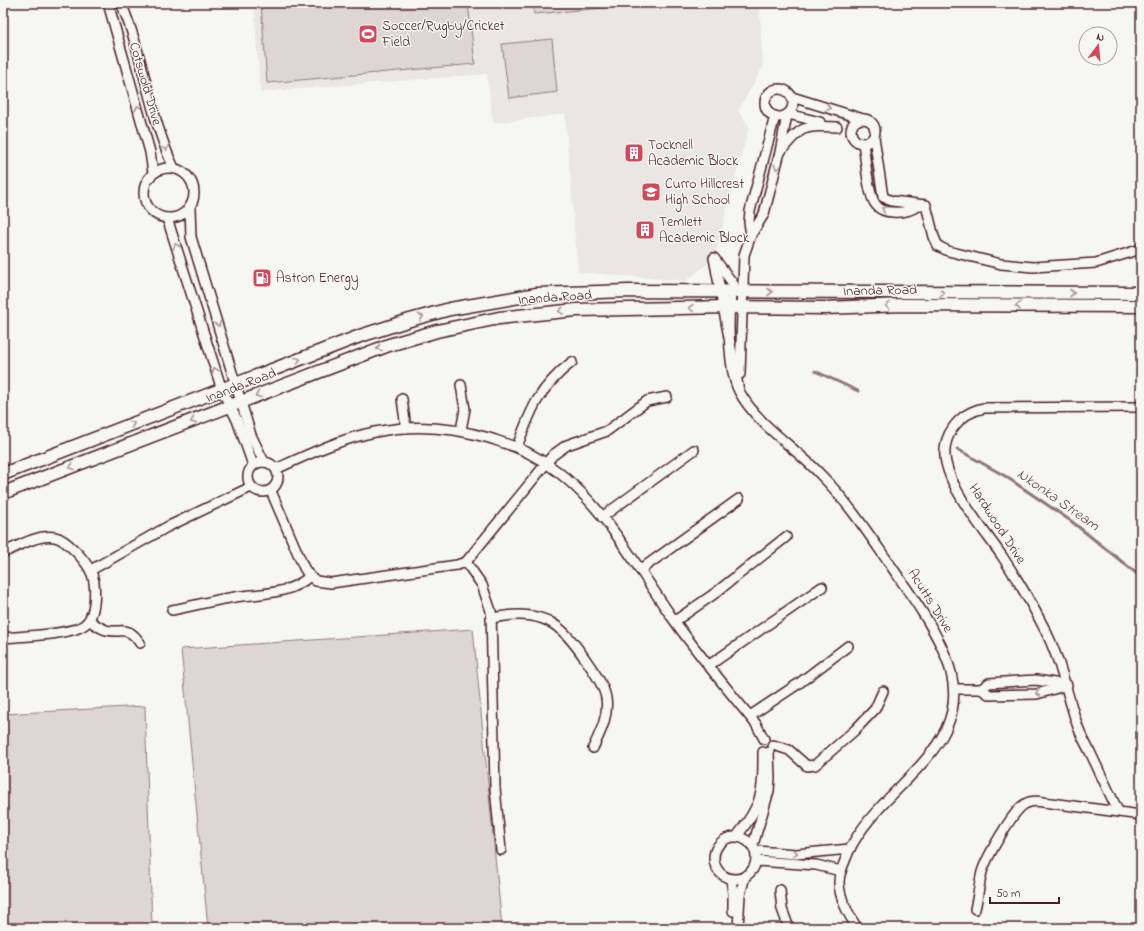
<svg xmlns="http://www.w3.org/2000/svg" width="1144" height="931" font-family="'Indie Flower',sans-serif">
	<rect width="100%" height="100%" fill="#f6f6f2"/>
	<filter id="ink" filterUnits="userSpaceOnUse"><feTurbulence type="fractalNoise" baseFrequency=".025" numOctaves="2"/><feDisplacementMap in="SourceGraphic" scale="8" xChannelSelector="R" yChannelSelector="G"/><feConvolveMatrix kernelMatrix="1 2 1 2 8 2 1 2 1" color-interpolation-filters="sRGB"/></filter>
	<g filter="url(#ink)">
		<path fill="#e9e6e3" d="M254 3H759L763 67 738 111 749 126 714 258 686 281 578 272 565 114 493 123 487 74 260 92Z"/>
		<g fill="#ddd6d5" stroke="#947a80">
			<path d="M261 3H468L475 64 267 83Z"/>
			<path d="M533 3H614L615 7 534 14Z"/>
			<path d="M552 39 557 92 509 98 502 44Z"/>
			<path d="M473 629 502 928H208L181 649Z"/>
			<path d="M145 706 152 928H3V714Z"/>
		</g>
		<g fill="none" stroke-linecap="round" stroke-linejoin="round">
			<g stroke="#8e747a" stroke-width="3">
				<path d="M815 371 858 391"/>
				<path d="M957 449 1005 476 1071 521 1141 577"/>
			</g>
			<g stroke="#4a1f2b" stroke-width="12">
				<g id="minor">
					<path d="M108 3 150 152 153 173"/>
					<path d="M121 3C144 56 149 116 174 168"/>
					<circle cx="779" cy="103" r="14"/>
					<path d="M792 97 863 119"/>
					<path d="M788 114 820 122"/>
					<circle cx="863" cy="131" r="12"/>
					<path d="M874 137 883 197 892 201 926 205 934 237 938 246 948 251 1001 264 1033 267 1096 263 1141 249"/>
					<path d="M863 144C866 158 867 194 876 205 880 210 887 212 893 212 904 213 911 210 920 205"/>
					<path d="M781 151C803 124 804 126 837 127"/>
					<circle cx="169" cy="193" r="25"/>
					<path d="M190 208 191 237 251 435 264 462"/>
					<path d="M167 218 222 390 237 420 253 465"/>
					<path d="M751 235 749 222 750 211 775 116"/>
					<path d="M740 374 744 255 751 235 764 214 780 152 787 115"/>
					<path d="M461 385 465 409 461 430"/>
					<path d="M739 391 714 258 734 285C726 306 728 371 739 391 757 425 795 447 821 475 847 501 868 533 889 563 908 591 929 619 943 650 988 747 881 780 848 853 845 862 839 872 839 882 839 898 849 915 857 928"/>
					<path d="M402 399 406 428"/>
					<path d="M517 447C531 409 539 388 572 362"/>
					<circle cx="263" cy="477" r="15"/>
					<path d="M276 469C309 454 340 439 375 432 413 424 452 427 489 438 504 443 519 447 532 455 596 489 631 559 671 616 697 653 727 689 756 724L764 739"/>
					<path d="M271 491 304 568 308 574 316 581 331 583 457 565 466 562 553 455 567 445 607 431 647 401 667 397"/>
					<path d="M602 517 694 450"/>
					<path d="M3 553C18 546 38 534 55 537 66 539 85 560 90 570 97 582 97 616 84 625 71 635 21 636 3 638"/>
					<path d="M466 562 482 585 491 611 495 788 501 850"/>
					<path d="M91 570 167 527 251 487"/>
					<path d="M640 570 739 499"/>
					<path d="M172 610C193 606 214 600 235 597 262 593 289 595 310 576"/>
					<path d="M491 618C543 609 559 620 588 663 595 673 604 686 606 698 609 716 600 733 593 748"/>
					<path d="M89 620C94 624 100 628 106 630 122 634 127 624 140 643"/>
					<path d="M675 621 714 594 786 537"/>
					<path d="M708 666 822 587"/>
					<path d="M954 689H981L989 683 1036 680 1067 685"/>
					<path d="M981 689 990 695 1037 694 1064 686"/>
					<path d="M750 716 798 684 848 646"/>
					<path d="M773 745 789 750 807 766 815 765 855 730 875 709 883 691"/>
					<path d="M1118 811C1109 792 1100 773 1091 754 1086 744 1080 734 1077 724 1066 691 1060 657 1043 626 1031 602 1017 579 1002 556 984 530 953 494 946 463 940 436 959 413 984 408L1141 407"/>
					<path d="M737 836C763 803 763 793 763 752"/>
					<circle cx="735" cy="858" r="21"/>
					<path d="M753 845 769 791 770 778 769 752"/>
					<path d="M756 851 796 854 850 849"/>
					<path d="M756 861 816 865 841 871"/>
					<path d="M731 879 733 893V911"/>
					<path d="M780 890 782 909 789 928"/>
					<path d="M975 909C978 897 979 884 982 872 986 859 1013 810 1025 804 1030 801 1037 801 1043 802L1141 815"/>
					<path d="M738 928 740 895 745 876"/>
				</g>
			</g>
			<g stroke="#4a1f2b" stroke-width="15">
				<g id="major">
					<path d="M3 474 360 336 410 320 450 309 537 294 629 291 1141 293"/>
					<path d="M3 493 389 345 437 331 499 318 576 310 730 307 825 308 903 305 1141 306"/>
				</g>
			</g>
			<use href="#minor" stroke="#f6f6f2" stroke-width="9"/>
			<use href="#major" stroke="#f6f6f2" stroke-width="12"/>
		</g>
		<defs><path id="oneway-chevron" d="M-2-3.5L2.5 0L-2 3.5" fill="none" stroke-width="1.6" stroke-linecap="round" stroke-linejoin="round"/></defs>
		<g stroke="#a99598">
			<use href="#oneway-chevron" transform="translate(138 108) rotate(-106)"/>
			<use href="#oneway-chevron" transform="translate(828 108) rotate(17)"/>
			<use href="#oneway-chevron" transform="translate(166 148) rotate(70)"/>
			<use href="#oneway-chevron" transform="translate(777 167) rotate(104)"/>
			<use href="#oneway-chevron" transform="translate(884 209) rotate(-156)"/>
			<use href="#oneway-chevron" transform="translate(176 246) rotate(-109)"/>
			<use href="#oneway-chevron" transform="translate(770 292)"/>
			<use href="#oneway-chevron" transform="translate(942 293)"/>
			<use href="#oneway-chevron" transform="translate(1072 293)"/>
			<use href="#oneway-chevron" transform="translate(888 306) rotate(179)"/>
			<use href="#oneway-chevron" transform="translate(1018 306) rotate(-180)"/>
			<use href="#oneway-chevron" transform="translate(691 308) rotate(179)"/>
			<use href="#oneway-chevron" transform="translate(561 311) rotate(176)"/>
			<use href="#oneway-chevron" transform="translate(421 317) rotate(-15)"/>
			<use href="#oneway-chevron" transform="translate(218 324) rotate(74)"/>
			<use href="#oneway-chevron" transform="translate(379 348) rotate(159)"/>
			<use href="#oneway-chevron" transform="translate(298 360) rotate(-21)"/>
			<use href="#oneway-chevron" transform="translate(215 370) rotate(-109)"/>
			<use href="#oneway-chevron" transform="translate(258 395) rotate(159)"/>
			<use href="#oneway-chevron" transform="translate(193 421) rotate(159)"/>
			<use href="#oneway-chevron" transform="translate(132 424) rotate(-21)"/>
			<use href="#oneway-chevron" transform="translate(72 467) rotate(159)"/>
			<use href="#oneway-chevron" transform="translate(1038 693) rotate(170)"/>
			<use href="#oneway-chevron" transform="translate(795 853)"/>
		</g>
	</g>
	<defs>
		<g id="stadium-square" transform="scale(1)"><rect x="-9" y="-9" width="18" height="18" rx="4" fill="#d1495b" stroke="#f6f6f2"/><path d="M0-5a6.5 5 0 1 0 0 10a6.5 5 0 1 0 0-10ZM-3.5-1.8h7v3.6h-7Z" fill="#fff"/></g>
		<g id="building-square" transform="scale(1)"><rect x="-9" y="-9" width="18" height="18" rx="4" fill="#d1495b" stroke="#f6f6f2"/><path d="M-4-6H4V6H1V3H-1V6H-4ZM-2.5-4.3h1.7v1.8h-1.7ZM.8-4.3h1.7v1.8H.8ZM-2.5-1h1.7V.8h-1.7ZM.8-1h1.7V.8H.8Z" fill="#fff"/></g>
		<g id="school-square" transform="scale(1)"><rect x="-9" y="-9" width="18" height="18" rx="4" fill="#d1495b" stroke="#f6f6f2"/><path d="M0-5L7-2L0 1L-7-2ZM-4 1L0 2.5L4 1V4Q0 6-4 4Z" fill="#fff"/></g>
		<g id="fuel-square" transform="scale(1)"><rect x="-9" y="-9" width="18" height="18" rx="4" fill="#d1495b" stroke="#f6f6f2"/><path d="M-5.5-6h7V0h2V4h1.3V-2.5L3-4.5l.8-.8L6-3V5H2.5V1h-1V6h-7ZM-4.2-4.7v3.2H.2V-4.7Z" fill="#fff"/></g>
	</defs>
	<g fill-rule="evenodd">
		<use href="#stadium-square" x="368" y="34"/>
		<use href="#building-square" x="634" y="153"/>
		<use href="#school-square" x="651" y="192"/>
		<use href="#building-square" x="645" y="230"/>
		<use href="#fuel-square" x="262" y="278"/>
	</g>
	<g text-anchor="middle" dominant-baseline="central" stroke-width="3" stroke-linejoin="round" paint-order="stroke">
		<g font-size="14" fill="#4a1f2b" stroke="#f6f6f2" text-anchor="start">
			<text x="382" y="26">Soccer/Rugby/Cricket<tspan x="382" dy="16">Field</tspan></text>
			<text x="648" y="145">Tocknell<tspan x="648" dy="16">Academic Block</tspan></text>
			<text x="665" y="184">Curro Hillcrest<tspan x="665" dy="16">High School</tspan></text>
			<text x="659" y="222">Temlett<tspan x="659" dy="16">Academic Block</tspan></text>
			<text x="276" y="278">Astron Energy</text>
		</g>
		<g font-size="14" fill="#4a1f2b" stroke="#f6f6f2">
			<text transform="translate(145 84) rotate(74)">Cotswold Drive</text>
			<text transform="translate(880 291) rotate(-1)">Inanda Road</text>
			<text transform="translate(555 298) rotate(-4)">Inanda Road</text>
			<text transform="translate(241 386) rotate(-21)">Inanda Road</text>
			<text transform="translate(997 524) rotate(57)">Hardwood Drive</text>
			<text transform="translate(930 601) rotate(58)">Acutts Drive</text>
		</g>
		<g font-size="15" font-style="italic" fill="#6c4a52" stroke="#f6f6f2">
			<text transform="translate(1058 500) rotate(35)">Nkonka Stream</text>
		</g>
	</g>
	<rect width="1144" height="931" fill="none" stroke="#f6f6f2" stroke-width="16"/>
	<rect x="8" y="8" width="1128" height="915" fill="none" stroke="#4a1f2b" stroke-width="1.5" filter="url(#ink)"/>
	<g transform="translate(1098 46) rotate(16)"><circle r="19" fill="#f6f6f2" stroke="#b1a0a2"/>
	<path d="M0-3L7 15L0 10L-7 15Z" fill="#d1495b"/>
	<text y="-6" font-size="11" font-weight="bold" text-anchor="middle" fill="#4a1f2b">N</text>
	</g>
	<path d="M990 897v6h69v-6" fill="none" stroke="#4a1f2b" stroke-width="2"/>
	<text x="996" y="897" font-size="12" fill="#4a1f2b" stroke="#f6f6f2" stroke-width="3" paint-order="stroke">50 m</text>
</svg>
